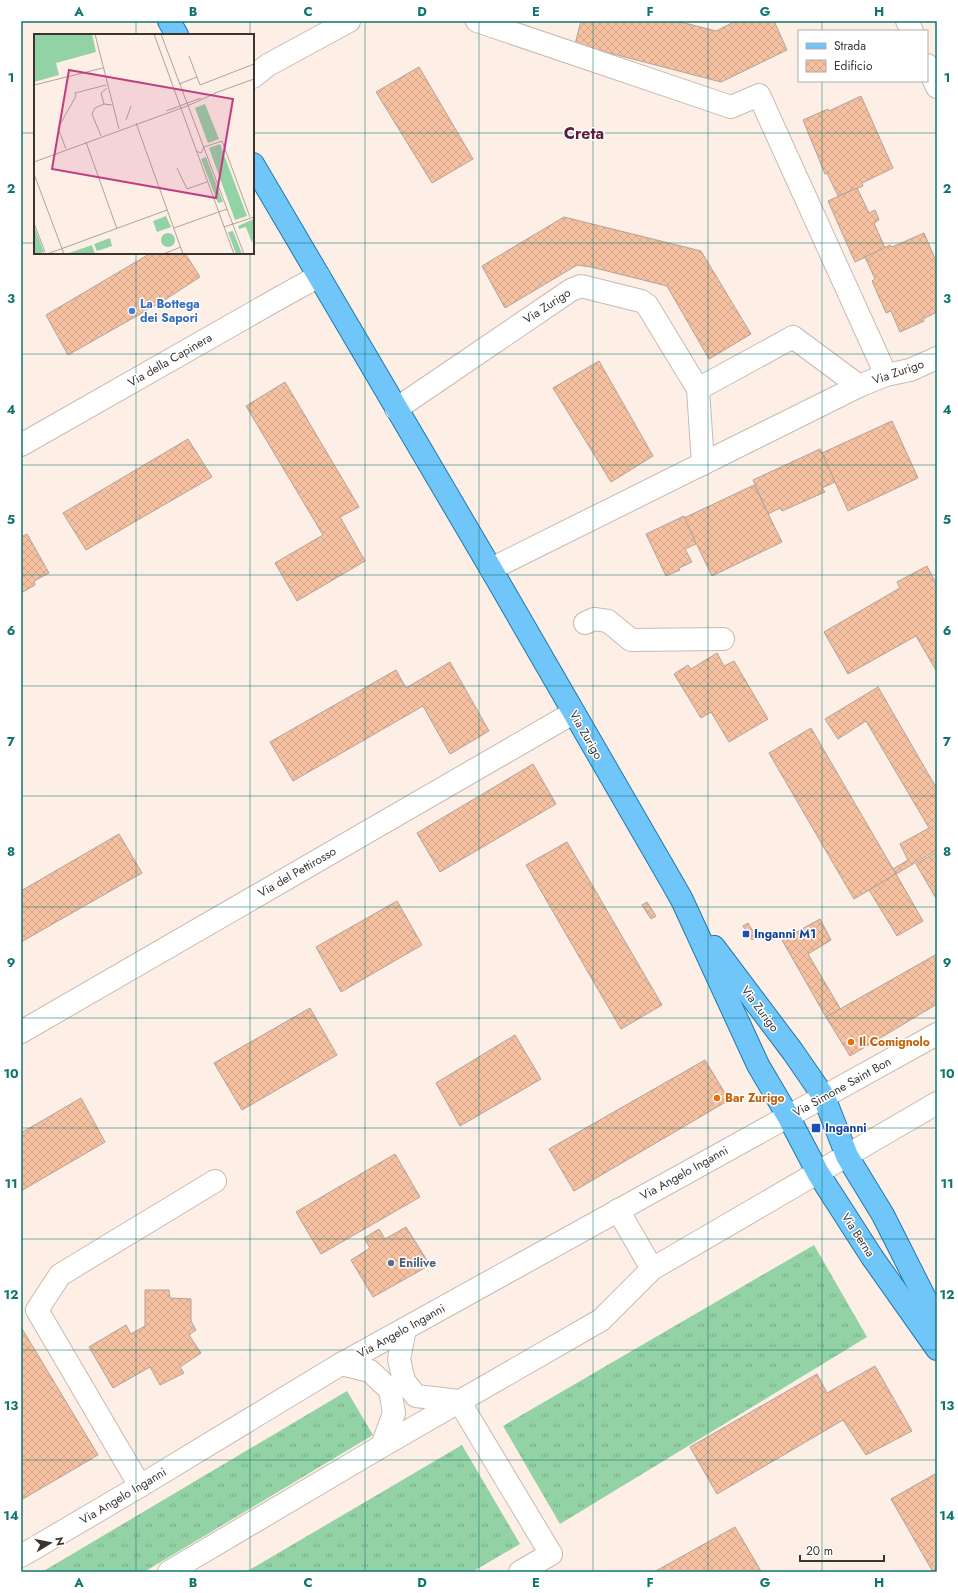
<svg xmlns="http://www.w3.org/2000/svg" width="958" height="1593" font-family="Jost,sans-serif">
	<defs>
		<pattern id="grass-tufts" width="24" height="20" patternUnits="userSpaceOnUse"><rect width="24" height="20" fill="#93d2a4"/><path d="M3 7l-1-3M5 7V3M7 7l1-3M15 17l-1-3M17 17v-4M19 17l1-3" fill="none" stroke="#79ab86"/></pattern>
		<pattern id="building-cross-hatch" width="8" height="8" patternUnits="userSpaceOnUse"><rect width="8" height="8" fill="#f6c1a1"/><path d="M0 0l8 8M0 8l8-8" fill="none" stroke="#d4a68b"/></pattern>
	</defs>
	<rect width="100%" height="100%" fill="#fdefe6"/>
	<g fill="url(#grass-tufts)">
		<path d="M814 1245 867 1337 560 1524 503 1426Z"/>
		<path d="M347 1391 373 1435 144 1572H42Z"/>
		<path d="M462 1445 520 1544 472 1572H246Z"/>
	</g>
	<g fill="url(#building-cross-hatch)" stroke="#b1a39b">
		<path d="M581 21H677L716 31 736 21H774L787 50 721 82 575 44Z"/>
		<path d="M419 67 473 159 432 183 376 92Z"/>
		<path d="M861 96 893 168 862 183 863 186 838 196 827 173 825 174 803 120 828 109 829 111Z"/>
		<path d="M857 188 869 213 875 210 879 220 874 223 885 248 855 262 828 201Z"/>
		<path d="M564 217 701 251 751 334 709 359 667 286 591 267 577 265 505 308 482 266Z"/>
		<path d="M924 233 937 263V312L923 319 924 321 900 332 891 311 886 313 872 281 875 279 865 257 890 245 892 247Z"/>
		<path d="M151 253H185L200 277 163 301 68 355 46 315Z"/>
		<path d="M599 361 653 456 611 482 553 388Z"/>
		<path d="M285 382 359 507 340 517 365 561 297 601 275 563 323 535 246 406Z"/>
		<path d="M892 421 918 478 848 511 822 453Z"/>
		<path d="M188 439 212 477 86 550 63 513Z"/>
		<path d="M820 449 835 482 822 488 825 492 782 511 780 508 768 514 753 480Z"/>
		<path d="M754 485 782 542 712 576 684 518Z"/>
		<path d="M684 516 696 544 685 549 692 562 679 568 680 570 666 576 646 534Z"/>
		<path d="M27 534 49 573 34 581 35 585 21 593V537Z"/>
		<path d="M927 566 937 585V672L916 636 848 674 824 632 900 588 897 582Z"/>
		<path d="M717 653 724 666 734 661 768 719 729 742 711 712 701 718 674 674 688 665 691 669Z"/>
		<path d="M450 662 489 731 450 754 423 706 293 781 270 742 396 670 406 688Z"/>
		<path d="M878 687 937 789V850L896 874 893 869 908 860 900 844 929 828 866 721 838 739 825 719Z"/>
		<path d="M811 728 896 874 854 899 769 753Z"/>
		<path d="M533 764 556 804 440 872 417 833Z"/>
		<path d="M119 834 142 873 21 942V891Z"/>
		<path d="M567 842 662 1005 621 1029 526 865Z"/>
		<path d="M937 852V900L916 864Z"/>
		<path d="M896 874 923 921 897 936 869 890Z"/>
		<path d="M397 901 422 945 341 992 316 947Z"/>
		<path d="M647 902 656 916 651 919 642 905Z"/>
		<path d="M820 919 831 940 808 954 841 1010 826 1017 782 940Z"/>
		<path d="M748 923 756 937 752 940 743 926Z"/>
		<path d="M937 954V1004L850 1056 826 1017Z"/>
		<path d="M310 1008 337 1055 242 1110 214 1063Z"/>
		<path d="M515 1035 541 1079 460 1126 436 1083Z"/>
		<path d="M705 1060 729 1100 574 1191 549 1149Z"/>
		<path d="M81 1098 105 1142 21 1191V1133Z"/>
		<path d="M395 1154 420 1197 321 1254 296 1212Z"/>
		<path d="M406 1227 430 1265 373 1297 351 1260 370 1248 364 1238 379 1229 385 1239Z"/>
		<path d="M145 1290H169L170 1298 191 1299V1321L196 1330 189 1335 201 1353 180 1367 184 1373 160 1385 150 1367 113 1388 89 1347 126 1325 131 1334 145 1326Z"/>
		<path d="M21 1327 98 1455 21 1500Z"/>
		<path d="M875 1366 912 1431 866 1455 843 1420 717 1494 690 1447 817 1374 827 1393Z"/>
		<path d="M935 1474 937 1476V1572H933L891 1499Z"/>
		<path d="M735 1527 761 1571 759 1572H654Z"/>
	</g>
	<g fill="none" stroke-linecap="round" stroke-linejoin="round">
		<g stroke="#c8bab2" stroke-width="24">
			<g id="minor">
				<path d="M477 21 731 107 759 95 886 375"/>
				<path d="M907 21 912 31"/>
				<path d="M927 65 937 87"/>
				<path d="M253 77 268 65 349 21"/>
				<path d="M698 389 793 337 859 386"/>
				<path d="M396 409 571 290 581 286 641 301 647 305 698 389 703 464"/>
				<path d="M21 445 281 297 319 276"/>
				<path d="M491 569 859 386 886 375 910 370 937 358"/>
				<path d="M585 623 594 619 608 621 631 640 723 639"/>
				<path d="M21 1032 573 713"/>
				<path d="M618 1210 652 1269"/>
				<path d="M405 1329 399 1359 404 1381 416 1396 459 1401"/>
				<path d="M341 1364 370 1371 390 1390 394 1413 382 1446"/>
				<path d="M459 1401 551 1554 520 1572"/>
				<path d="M140 1486 37 1310 60 1275 215 1181"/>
				<path d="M21 1556 140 1486 341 1364 937 1034"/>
				<path d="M169 1572 382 1446 601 1320 652 1269 937 1103"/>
			</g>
		</g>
		<g stroke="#1f79b0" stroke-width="24">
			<g id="major">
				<path d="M169 21 177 35"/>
				<path d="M253 164 491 569 673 884 682 900 758 1065 788 1116 818 1173 872 1257 937 1349"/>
				<path d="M714 947 793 1052 824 1097 847 1156 883 1215 937 1322"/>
			</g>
		</g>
		<use href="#minor" stroke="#fff" stroke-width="22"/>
		<use href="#major" stroke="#70c5f9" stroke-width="22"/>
	</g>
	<path fill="none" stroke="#0f766e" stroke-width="1" stroke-opacity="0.55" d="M136 21V35M250 21V35M365 21V1572M479 21V1572M593 21V1572M708 21V1572M822 21V31M822 81V1572M21 133H35M253 133H937M21 243H35M253 243H937M136 253V1572M250 253V1572M21 354H937M21 465H937M21 575H937M21 686H937M21 796H937M21 907H937M21 1018H937M21 1128H937M21 1239H937M21 1350H937M21 1460H937"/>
	<circle fill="#3f7fe0" stroke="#fff" stroke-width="1.5" cx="132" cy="311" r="4"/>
	<g fill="#1a4fb4" stroke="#fff" stroke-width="1.5">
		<rect x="742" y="930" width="8" height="8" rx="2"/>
		<rect x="811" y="1123" width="10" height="10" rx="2"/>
	</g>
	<g fill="#e8710a" stroke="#fff" stroke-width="1.5">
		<circle cx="851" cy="1042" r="4"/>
		<circle cx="717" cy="1098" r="4"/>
	</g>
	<circle fill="#5c6f8a" stroke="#fff" stroke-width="1.5" cx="391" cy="1263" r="4"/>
	<g text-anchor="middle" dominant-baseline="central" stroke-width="3" stroke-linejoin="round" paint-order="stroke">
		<g font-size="12" font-weight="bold" fill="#366cbe" stroke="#fff" text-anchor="start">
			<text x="140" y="304">La Bottega<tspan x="140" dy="14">dei Sapori</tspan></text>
		</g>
		<g font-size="12" fill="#393430" stroke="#fff">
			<text transform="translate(547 306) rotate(-33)">Via Zurigo</text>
			<text transform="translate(170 360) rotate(-30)">Via della Capinera</text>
			<text transform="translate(898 372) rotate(-19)">Via Zurigo</text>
			<text transform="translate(586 735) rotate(60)">Via Zurigo</text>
			<text transform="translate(297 872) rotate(-30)">Via del Pettirosso</text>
			<text transform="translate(760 1009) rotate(53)">Via Zurigo</text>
			<text transform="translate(842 1087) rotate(-29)">Via Simone Saint Bon</text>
			<text transform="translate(684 1173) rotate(-29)">Via Angelo Inganni</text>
			<text transform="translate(858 1235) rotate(57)">Via Berna</text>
			<text transform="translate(401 1331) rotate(-29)">Via Angelo Inganni</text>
			<text transform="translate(123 1496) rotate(-31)">Via Angelo Inganni</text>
		</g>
		<g font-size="12" font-weight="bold" fill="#164399" stroke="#fff" text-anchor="start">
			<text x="754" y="934">Inganni M1</text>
			<text x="825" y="1128">Inganni</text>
		</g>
		<g font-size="12" font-weight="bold" fill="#c56008" stroke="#fff" text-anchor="start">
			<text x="859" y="1042">Il Comignolo</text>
			<text x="725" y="1098">Bar Zurigo</text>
		</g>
		<g font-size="12" font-weight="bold" fill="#4e5e75" stroke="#fff" text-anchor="start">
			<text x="399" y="1263">Enilive</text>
		</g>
		<g font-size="16" font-weight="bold" fill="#5d1e3e" stroke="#fff">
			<text x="584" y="133">Creta</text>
		</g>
	</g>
	<g transform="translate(34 34)">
		<rect width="220" height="220" fill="#fdefe6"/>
		<path d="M171 70 185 105 174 109 161 74ZM186 110 213 182 201 186 175 114ZM172 123 189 168 184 169 167 125ZM132 182 137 193 123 198 119 187ZM220 185V199L218 209 212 193 205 195 204 192ZM199 197 208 220H202L194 198ZM127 206a7 7 0 1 1 14 0a7 7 0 1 1-14 0Z" fill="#93d2a4"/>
		<path d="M0 0H58L62 18 22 29 25 41 0 48ZM0 192 10 218 5 220H0Z" fill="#93d2a4"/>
		<path d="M76 204 78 212 63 217 60 210ZM58 211 61 220H35V219Z" fill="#93d2a4"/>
		<path fill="none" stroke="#afa49d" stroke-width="1" d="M61 0 85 95M120 0 200 220M127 0 210 220M155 22 163 43M145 50 163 43 166 51 220 30M0 51 69 34M181 59 220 45M70 70 67 59 73 54M132 77 167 64M92 86 97 72M102 89 149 220M67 102 58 80 61 74 70 70 78 71M52 108 83 195M170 113 188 107 216 183M32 115 24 94 42 62 41 59 72 51M162 117 167 119 170 113M0 128 153 72 182 59M143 134 153 155 173 148M0 140 30 220M0 189 11 218M190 193 220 183M140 194 193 175M13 220 133 176M129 220 147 213"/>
		<path fill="#c13d82" fill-opacity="0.15" stroke="#c13d82" stroke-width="2" d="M35 36 199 65 182 164 18 135Z"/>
		<rect width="220" height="220" fill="none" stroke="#393430" stroke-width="2"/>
	</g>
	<rect width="958" height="1593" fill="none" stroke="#ffffff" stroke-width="44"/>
	<rect x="798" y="30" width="130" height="52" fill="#ffffff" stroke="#b0aeac"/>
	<rect x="806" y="43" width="20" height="6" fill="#70c5f9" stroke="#b0aeac"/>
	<text x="834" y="50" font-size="12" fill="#393430">Strada</text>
	<rect x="806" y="60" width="20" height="12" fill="url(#building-cross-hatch)" stroke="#b0aeac"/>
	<text x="834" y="70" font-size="12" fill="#393430">Edificio</text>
	<g transform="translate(50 1543) rotate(80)" stroke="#ffffff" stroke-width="3" paint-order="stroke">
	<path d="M0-3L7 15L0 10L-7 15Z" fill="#393430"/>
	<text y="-6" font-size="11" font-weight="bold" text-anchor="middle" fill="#393430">N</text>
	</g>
	<path d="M800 1555v6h84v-6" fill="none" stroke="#393430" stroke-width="2"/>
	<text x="806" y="1555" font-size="12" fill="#393430" stroke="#ffffff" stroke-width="3" paint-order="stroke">20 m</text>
	<rect x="22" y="22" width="914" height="1549" fill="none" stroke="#0f766e" stroke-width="1.5"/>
	<g font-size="13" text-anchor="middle" font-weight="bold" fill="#0f766e">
		<text x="79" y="16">A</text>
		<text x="193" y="16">B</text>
		<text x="308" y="16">C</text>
		<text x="422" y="16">D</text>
		<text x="536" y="16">E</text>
		<text x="650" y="16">F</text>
		<text x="765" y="16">G</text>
		<text x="879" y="16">H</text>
		<text x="11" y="82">1</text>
		<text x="947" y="82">1</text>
		<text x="11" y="193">2</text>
		<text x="947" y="193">2</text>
		<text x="11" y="303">3</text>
		<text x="947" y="303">3</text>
		<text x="11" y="414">4</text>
		<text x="947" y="414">4</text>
		<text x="11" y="524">5</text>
		<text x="947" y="524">5</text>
		<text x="11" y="635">6</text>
		<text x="947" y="635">6</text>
		<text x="11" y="746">7</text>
		<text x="947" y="746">7</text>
		<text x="11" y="856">8</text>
		<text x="947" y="856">8</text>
		<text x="11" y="967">9</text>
		<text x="947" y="967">9</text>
		<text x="11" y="1078">10</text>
		<text x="947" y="1078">10</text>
		<text x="11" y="1188">11</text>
		<text x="947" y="1188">11</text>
		<text x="11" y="1299">12</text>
		<text x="947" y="1299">12</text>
		<text x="11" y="1410">13</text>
		<text x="947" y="1410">13</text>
		<text x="11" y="1520">14</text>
		<text x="947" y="1520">14</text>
		<text x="79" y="1587">A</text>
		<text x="193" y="1587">B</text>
		<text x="308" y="1587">C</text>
		<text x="422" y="1587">D</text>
		<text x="536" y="1587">E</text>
		<text x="650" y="1587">F</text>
		<text x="765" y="1587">G</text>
		<text x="879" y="1587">H</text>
	</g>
</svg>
